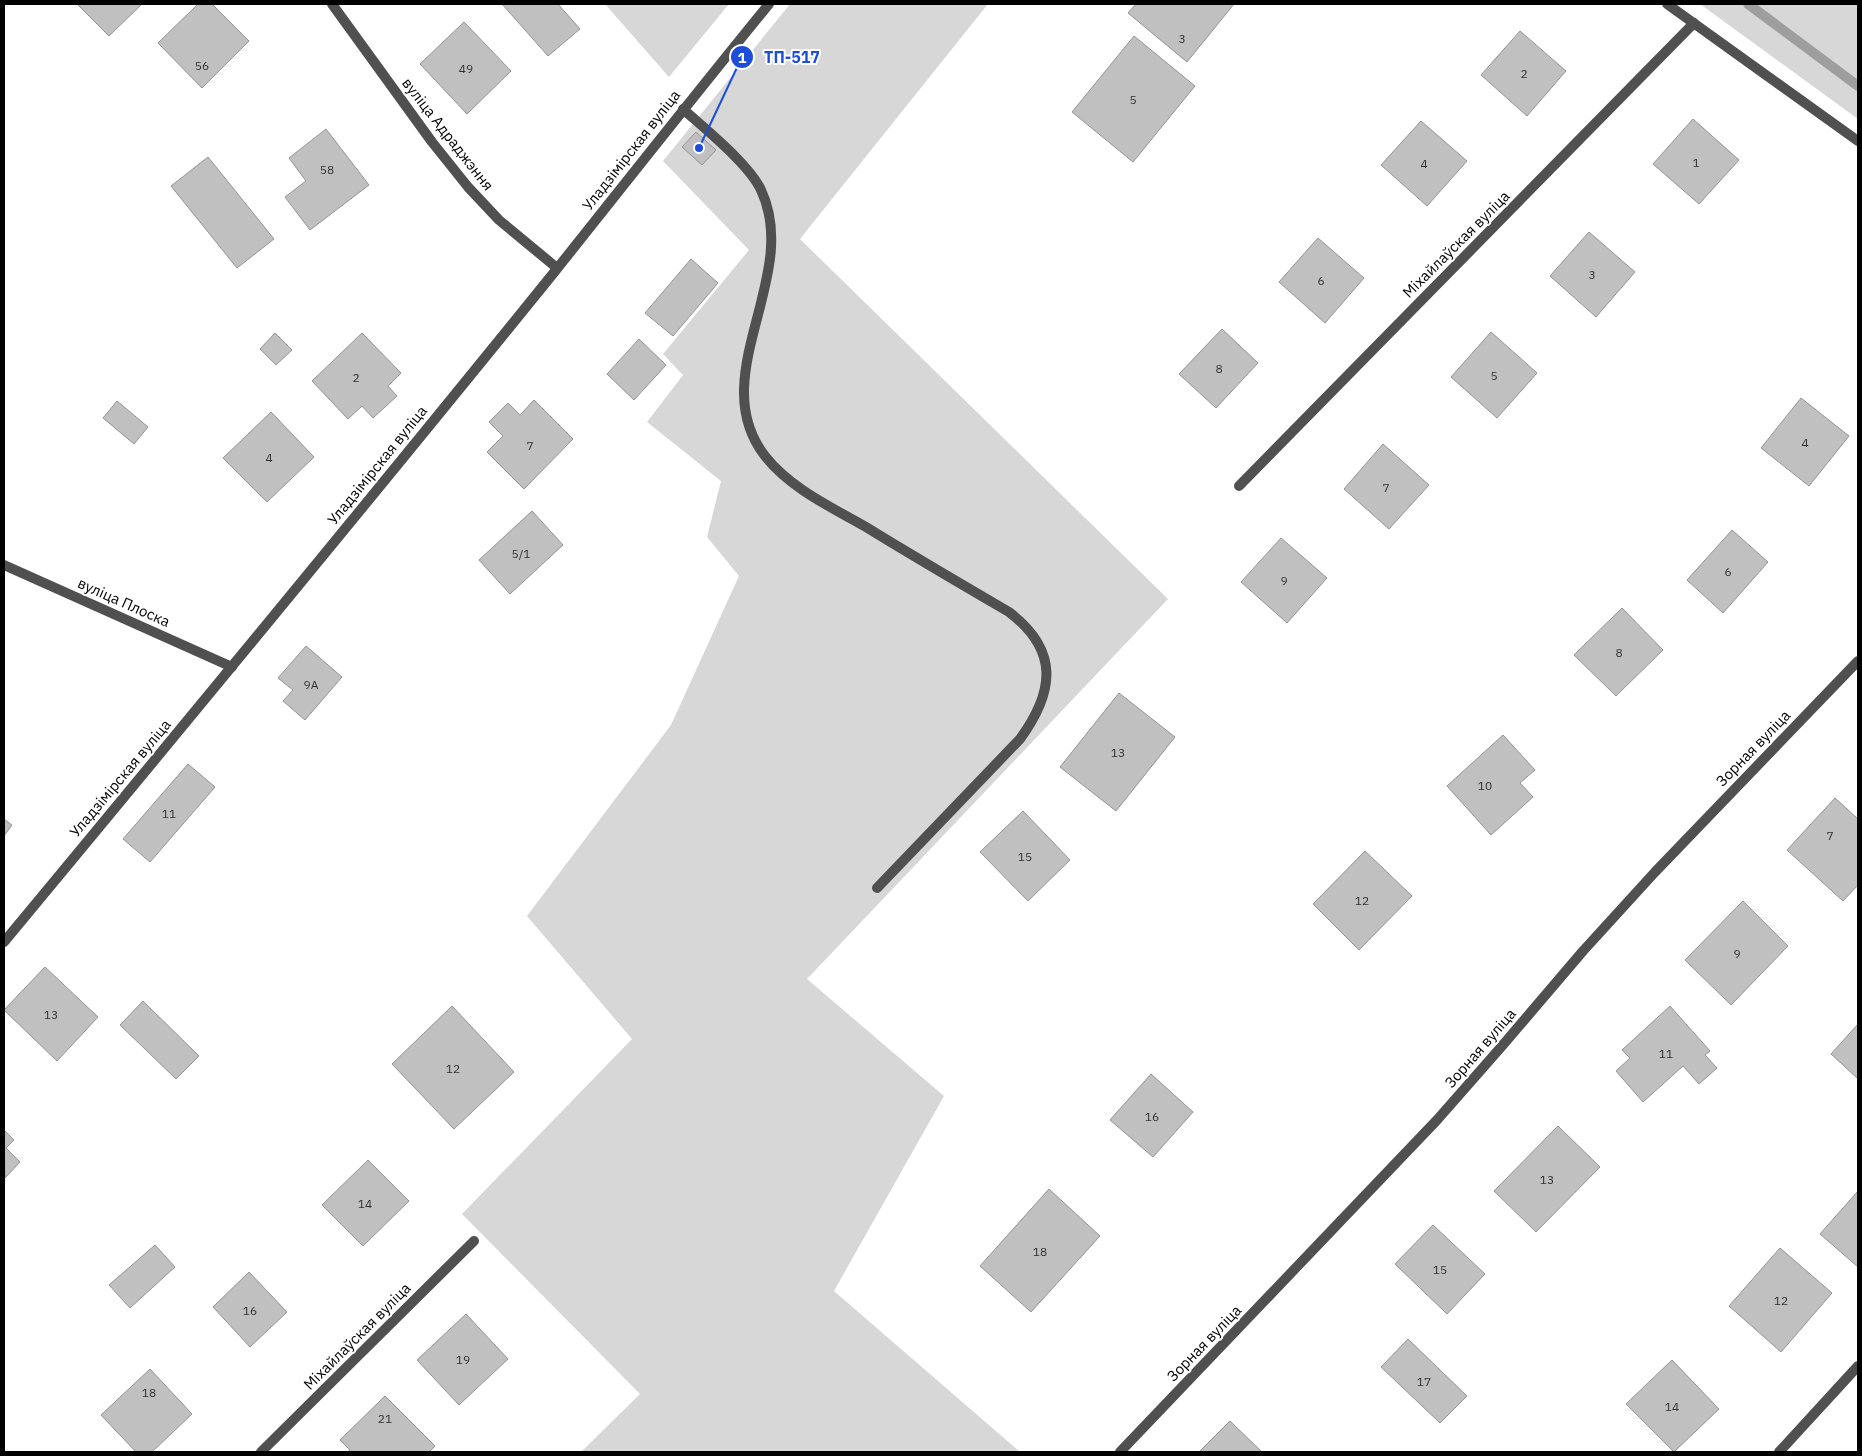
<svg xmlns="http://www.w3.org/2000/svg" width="1862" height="1456" font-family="'IBM Plex Sans',sans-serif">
	<rect width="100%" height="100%" fill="#fff"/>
	<g fill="#d7d7d7">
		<path d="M605 4H729L669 77Z"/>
		<path d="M790 4H988L800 239 1168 599 807 979 944 1096 834 1291 1020 1452H581L640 1394 462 1214 632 1039 527 916 671 725 739 576 707 537 721 481 647 422 683 375 663 354 749 250 663 161Z"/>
		<path d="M1700 4H1858V119Z"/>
	</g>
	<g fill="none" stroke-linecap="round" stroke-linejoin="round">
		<path stroke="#9e9e9e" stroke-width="10" d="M1748 4 1858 86"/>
	</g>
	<g fill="#c0c0c0" stroke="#949494">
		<path d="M77 4H142L109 36Z"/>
		<path d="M198 4H212L249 41 202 88 158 43Z"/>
		<path d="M502 4H558L580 29 548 56Z"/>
		<path d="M1136 4H1234L1187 62 1128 13Z"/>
		<path d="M464 22 511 71 467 114 420 64Z"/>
		<path d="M1520 31 1566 71 1527 116 1481 75Z"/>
		<path d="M1134 36 1195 86 1133 162 1072 112Z"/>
		<path d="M1693 119 1739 160 1699 204 1653 164Z"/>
		<path d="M1421 121 1467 161 1427 206 1381 165Z"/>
		<path d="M326 129 369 185 310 230 285 197 306 181 289 158Z"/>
		<path d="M696 132 716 150 702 165 682 147Z"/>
		<path d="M208 157 274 239 237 268 171 186Z"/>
		<path d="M1589 232 1635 272 1596 317 1550 276Z"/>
		<path d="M1318 238 1364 278 1325 323 1279 282Z"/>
		<path d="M691 259 718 283 673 336 645 313Z"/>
		<path d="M1222 329 1258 363 1216 408 1179 374Z"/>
		<path d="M1491 332 1537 373 1497 418 1451 377Z"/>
		<path d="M275 333 292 350 276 365 260 349Z"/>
		<path d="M362 333 401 373 388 386 397 396 373 418 362 406 348 419 312 381Z"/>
		<path d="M639 339 666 365 634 400 607 374Z"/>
		<path d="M1801 398 1849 436 1809 486 1761 448Z"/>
		<path d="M534 400 573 439 524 489 487 452 503 436 489 422 508 403 520 415Z"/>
		<path d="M117 401 148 427 134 444 103 418Z"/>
		<path d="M271 412 314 457 267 502 223 458Z"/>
		<path d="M1383 444 1429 485 1389 529 1344 489Z"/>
		<path d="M532 511 563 545 510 594 479 560Z"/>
		<path d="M1732 530 1768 562 1723 613 1687 580Z"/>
		<path d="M1281 538 1327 578 1287 623 1241 582Z"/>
		<path d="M1622 608 1663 650 1616 696 1574 655Z"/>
		<path d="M306 646 342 677 305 720 283 701 293 690 278 678Z"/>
		<path d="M1119 693 1175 737 1116 811 1060 767Z"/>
		<path d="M1503 735 1535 770 1520 783 1533 797 1491 835 1447 786Z"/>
		<path d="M188 764 215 787 150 862 123 839Z"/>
		<path d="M1835 798 1858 819V885L1843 901 1787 850Z"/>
		<path d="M1023 811 1070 860 1028 901 980 852Z"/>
		<path d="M4 819 12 825 4 836Z"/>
		<path d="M1365 851 1412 896 1359 950 1313 904Z"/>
		<path d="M1743 901 1788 946 1731 1005 1685 960Z"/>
		<path d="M45 967 98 1017 57 1061 4 1010Z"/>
		<path d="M143 1001 199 1056 176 1079 120 1025Z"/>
		<path d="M452 1006 514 1072 454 1129 392 1064Z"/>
		<path d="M1670 1006 1710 1051 1705 1055 1717 1068 1699 1084 1683 1066 1643 1102 1616 1071 1630 1058 1622 1050Z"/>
		<path d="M1858 1024V1078H1857L1831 1054Z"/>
		<path d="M1151 1074 1193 1112 1153 1157 1110 1120Z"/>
		<path d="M1558 1126 1600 1167 1536 1232 1494 1191Z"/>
		<path d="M4 1130 14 1140 6 1148 20 1162 5 1178Z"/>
		<path d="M368 1160 409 1201 363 1246 322 1205Z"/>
		<path d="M1049 1189 1100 1236 1031 1312 980 1266Z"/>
		<path d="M1858 1191V1267L1820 1234Z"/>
		<path d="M1433 1225 1485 1274 1447 1314 1395 1264Z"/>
		<path d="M155 1245 175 1267 130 1308 109 1285Z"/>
		<path d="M1780 1248 1832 1293 1781 1352 1729 1306Z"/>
		<path d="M249 1272 287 1312 250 1347 213 1307Z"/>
		<path d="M466 1314 508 1359 459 1405 417 1360Z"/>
		<path d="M1408 1339 1467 1396 1440 1423 1381 1367Z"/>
		<path d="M1672 1360 1719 1409 1674 1452 1626 1404Z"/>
		<path d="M150 1369 192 1414 152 1452H136L101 1415Z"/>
		<path d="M385 1396 435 1446 429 1452H347L350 1450 340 1440Z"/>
		<path d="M1230 1421 1262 1452H1199Z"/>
	</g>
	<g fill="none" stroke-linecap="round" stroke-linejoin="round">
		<path stroke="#505050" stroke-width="10" d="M683 109C705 129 749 164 761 190 802 277 703 376 765 456 790 488 831 507 866 527 913 556 961 584 1009 612 1059 650 1055 691 1020 739L877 888"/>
		<g stroke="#505050" stroke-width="10">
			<path d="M332 4 432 142 468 187 499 220 557 268"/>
			<path d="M1667 4 1858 141"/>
			<path d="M1239 486 1694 23"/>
			<path d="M4 565 232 667"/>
			<path d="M4 942C189 719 374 495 556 270 627 181 697 92 769 4"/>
			<path d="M261 1452 474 1241"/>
			<path d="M1120 1452 1437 1120 1502 1046 1583 951 1655 872 1858 661"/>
			<path d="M1779 1452 1858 1366"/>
		</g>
	</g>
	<g text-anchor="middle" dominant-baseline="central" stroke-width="4" stroke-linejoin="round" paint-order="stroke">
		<g font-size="12" fill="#303030">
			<text x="1182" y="38">3</text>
			<text x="202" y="65">56</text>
			<text x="466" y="68">49</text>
			<text x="1524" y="73">2</text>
			<text x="1133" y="99">5</text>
			<text x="1696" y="162">1</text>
			<text x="1424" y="163">4</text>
			<text x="327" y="169">58</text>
			<text x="1592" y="274">3</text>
			<text x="1321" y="280">6</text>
			<text x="1219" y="368">8</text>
			<text x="1494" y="375">5</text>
			<text x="356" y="377">2</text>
			<text x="1805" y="442">4</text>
			<text x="530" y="445">7</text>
			<text x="269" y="457">4</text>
			<text x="1386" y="487">7</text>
			<text x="521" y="553">5/1</text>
			<text x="1728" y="571">6</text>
			<text x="1284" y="580">9</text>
			<text x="1619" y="652">8</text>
			<text x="311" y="684">9А</text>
			<text x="1118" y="752">13</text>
			<text x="1485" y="785">10</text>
			<text x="169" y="813">11</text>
			<text x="1830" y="835">7</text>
			<text x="1025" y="856">15</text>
			<text x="1362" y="900">12</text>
			<text x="1737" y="953">9</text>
			<text x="51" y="1014">13</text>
			<text x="1666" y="1053">11</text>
			<text x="453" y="1068">12</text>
			<text x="1152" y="1116">16</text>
			<text x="1547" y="1179">13</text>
			<text x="365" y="1203">14</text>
			<text x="1040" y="1251">18</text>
			<text x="1440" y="1269">15</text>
			<text x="1781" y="1300">12</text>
			<text x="250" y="1310">16</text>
			<text x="463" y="1359">19</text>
			<text x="1424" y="1381">17</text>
			<text x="149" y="1392">18</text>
			<text x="1672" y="1406">14</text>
			<text x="385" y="1418">21</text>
		</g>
		<g font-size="15" fill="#000" stroke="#fff">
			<text transform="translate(448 134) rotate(52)">вуліца Адраджэння</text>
			<text transform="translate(631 150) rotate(-52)">Уладзімірская вуліца</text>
			<text transform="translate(1456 244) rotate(-45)">Міхайлаўская вуліца</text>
			<text transform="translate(377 465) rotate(-51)">Уладзімірская вуліца</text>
			<text transform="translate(124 602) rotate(24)">вуліца Плоска</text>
			<text transform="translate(1753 748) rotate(-46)">Зорная вуліца</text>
			<text transform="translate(120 778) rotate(-50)">Уладзімірская вуліца</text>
			<text transform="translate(1480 1048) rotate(-49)">Зорная вуліца</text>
			<text transform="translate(357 1336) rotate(-45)">Міхайлаўская вуліца</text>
			<text transform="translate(1204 1343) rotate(-46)">Зорная вуліца</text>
		</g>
	</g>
	<path fill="none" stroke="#1d4ed8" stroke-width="2" d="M699 148L742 57"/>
	<g fill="#1d4ed8" stroke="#fff" stroke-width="2">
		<circle cx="699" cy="148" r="5"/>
		<circle cx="742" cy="57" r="12"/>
	</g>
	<g font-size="15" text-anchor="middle" font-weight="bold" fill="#fff">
		<text x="742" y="63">1</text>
	</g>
	<g font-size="16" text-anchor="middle" font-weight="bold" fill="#1d4ed8" stroke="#fff" stroke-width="4" stroke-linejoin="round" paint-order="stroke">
		<text x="792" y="63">ТП-517</text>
	</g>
	<rect width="1862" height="1456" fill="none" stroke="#000000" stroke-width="10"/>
</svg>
